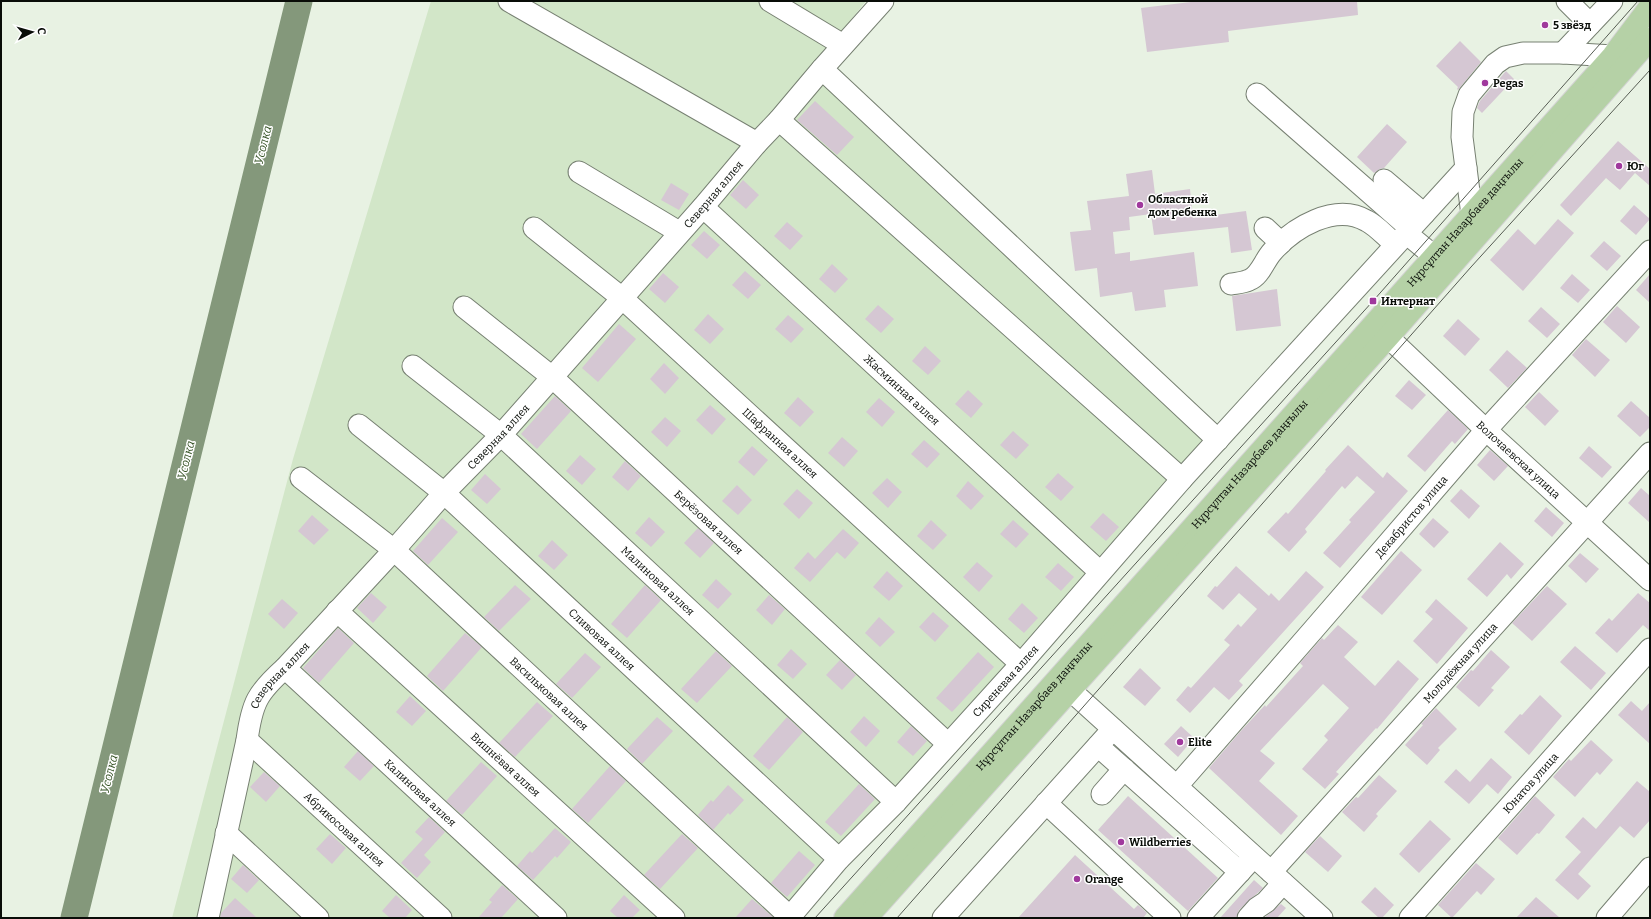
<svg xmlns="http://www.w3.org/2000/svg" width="1651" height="919" font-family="Bitter,serif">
	<rect width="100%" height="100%" fill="#e8f2e3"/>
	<path fill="#d2e6c8" d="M431 1H866L813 67 1223 449 800 918H172L293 459Z"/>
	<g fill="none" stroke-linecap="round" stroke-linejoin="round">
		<path stroke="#84987b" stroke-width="27" d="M74 918 299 1"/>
	</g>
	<g fill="#d5c7d3">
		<path d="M1199 1H1357L1358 15 1228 31 1229 42 1147 52 1141 8Z"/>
		<path d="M1460 41 1481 62 1458 90 1457 89 1458 87 1436 66Z"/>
		<path d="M1506 71 1514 79 1482 113 1477 108 1480 101Z"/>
		<path d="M815 101 854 137 837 155 797 120Z"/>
		<path d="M1387 124 1407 142 1384 168 1380 169 1374 173 1357 157Z"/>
		<path d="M1618 141 1650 169V186L1635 173 1620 190 1606 178 1571 216 1560 205Z"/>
		<path d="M1152 170 1155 194 1190 189 1193 218 1246 211 1252 250 1231 253 1228 227 1154 235 1151 214 1129 217 1130 230 1113 232 1115 254 1130 252V261L1194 252 1198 286 1164 290 1166 307 1135 311 1132 292 1100 297 1097 268 1075 271 1070 232 1091 230 1087 201 1129 196 1126 174Z"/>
		<path d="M743 180 759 195 746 209 730 195Z"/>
		<path d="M671 183 689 194 679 210 661 200Z"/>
		<path d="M1634 205 1650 219 1636 235 1620 221Z"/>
		<path d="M1558 219 1574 233 1523 291 1490 260 1518 229 1535 245Z"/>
		<path d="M787 222 803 236 790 250 774 236Z"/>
		<path d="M704 231 720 245 707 259 691 245Z"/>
		<path d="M1604 241 1621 256 1607 271 1590 256Z"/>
		<path d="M832 264 848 279 835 293 819 279Z"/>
		<path d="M745 271 761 285 748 299 732 285Z"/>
		<path d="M663 273 679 287 665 303 649 289Z"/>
		<path d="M1572 274 1590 290 1578 303 1560 288Z"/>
		<path d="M1650 274V303L1636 290Z"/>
		<path d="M1277 289 1281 326 1236 331 1232 296Z"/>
		<path d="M878 305 894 319 881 333 865 319Z"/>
		<path d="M1617 306 1640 327 1626 343 1603 322Z"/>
		<path d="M1541 307 1560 324 1547 338 1528 321Z"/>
		<path d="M708 314 724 329 710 344 694 330Z"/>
		<path d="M788 315 804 329 791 343 775 329Z"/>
		<path d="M1458 319 1480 339 1465 356 1443 336Z"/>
		<path d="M619 324 636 339 598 382 582 368Z"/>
		<path d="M1586 339 1610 360 1595 377 1572 355Z"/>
		<path d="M925 346 941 361 928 375 912 361Z"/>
		<path d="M1507 350 1527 368 1508 388 1489 370Z"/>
		<path d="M664 363 679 378 665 394 650 379Z"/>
		<path d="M1409 380 1426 395 1412 410 1395 396Z"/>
		<path d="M968 390 983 404 971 418 955 404Z"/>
		<path d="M1539 392 1559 411 1545 426 1525 407Z"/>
		<path d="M555 396 571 411 537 449 521 434Z"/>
		<path d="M798 397 814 412 800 427 784 413Z"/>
		<path d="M879 398 895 412 882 427 866 412Z"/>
		<path d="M1631 401 1650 418V427L1640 437 1617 416Z"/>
		<path d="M710 405 726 419 712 435 696 420Z"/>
		<path d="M1448 410 1468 429 1455 444 1452 441 1425 472 1407 456Z"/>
		<path d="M665 417 681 431 667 447 651 432Z"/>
		<path d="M1013 431 1029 445 1016 459 1000 445Z"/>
		<path d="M842 437 858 451 844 467 828 453Z"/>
		<path d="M924 440 940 454 927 468 911 454Z"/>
		<path d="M1348 445 1383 478 1387 472 1408 491 1340 568 1323 553 1351 522 1349 520 1375 492 1357 476 1345 489 1342 486 1305 529 1307 532 1289 552 1267 532 1286 512 1288 514 1326 471 1325 470Z"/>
		<path d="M752 446 768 460 754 476 738 462Z"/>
		<path d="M1589 446 1612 467 1602 478 1579 458Z"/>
		<path d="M1490 450 1508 466 1494 481 1477 465Z"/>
		<path d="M580 455 596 469 582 485 566 471Z"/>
		<path d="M625 461 641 476 628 491 612 477Z"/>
		<path d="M1058 473 1074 487 1061 501 1045 487Z"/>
		<path d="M485 474 501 489 487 504 471 490Z"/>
		<path d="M887 478 902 492 888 508 872 493Z"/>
		<path d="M968 481 984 496 971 510 956 496Z"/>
		<path d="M737 485 752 500 738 515 722 501Z"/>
		<path d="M1641 488 1650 496V523L1628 503Z"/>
		<path d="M797 489 813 503 799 519 783 504Z"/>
		<path d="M1461 489 1480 506 1469 519 1450 501Z"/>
		<path d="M1546 507 1564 523 1552 537 1534 521Z"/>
		<path d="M1103 513 1119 527 1106 541 1090 527Z"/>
		<path d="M312 515 329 530 314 545 298 531Z"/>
		<path d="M649 517 665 532 651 547 635 533Z"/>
		<path d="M442 518 458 532 428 565 413 551Z"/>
		<path d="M1433 518 1449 532 1434 548 1419 534Z"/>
		<path d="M931 520 947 535 933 550 917 536Z"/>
		<path d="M1013 520 1029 534 1016 548 1000 534Z"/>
		<path d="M698 528 714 543 700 558 684 543Z"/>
		<path d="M843 529 859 543 845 559 837 552 810 582 794 568 808 552 815 559Z"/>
		<path d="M552 540 568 555 554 570 538 556Z"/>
		<path d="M1500 542 1524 564 1511 579 1507 574 1487 597 1467 579Z"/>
		<path d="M1401 551 1422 570 1382 615 1361 597Z"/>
		<path d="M1580 553 1599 569 1586 583 1568 566Z"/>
		<path d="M977 562 993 576 979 592 963 577Z"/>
		<path d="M1058 563 1074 577 1061 591 1045 577Z"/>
		<path d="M1236 566 1269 596 1271 593 1279 601 1306 571 1324 587 1239 681 1243 685 1229 700 1214 687 1190 713 1176 700 1188 686 1191 688 1230 645 1224 640 1238 624 1241 627 1257 609 1239 593 1223 610 1207 596 1215 586 1217 587Z"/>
		<path d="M887 571 903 586 889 601 873 587Z"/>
		<path d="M716 579 732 594 718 609 702 595Z"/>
		<path d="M515 585 531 599 499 631 484 617Z"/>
		<path d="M645 585 661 600 627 638 611 624Z"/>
		<path d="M1547 586 1567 604 1532 641 1512 623Z"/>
		<path d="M371 593 387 607 373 623 357 608Z"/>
		<path d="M1638 593 1650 603V631L1643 625 1617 653 1595 633 1609 618 1612 621Z"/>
		<path d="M769 595 785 609 772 625 756 610Z"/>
		<path d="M282 599 298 613 284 629 268 614Z"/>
		<path d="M1436 599 1468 628 1437 664 1413 641 1433 619 1425 612Z"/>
		<path d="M1022 603 1038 618 1024 633 1008 619Z"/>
		<path d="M933 612 949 626 935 642 919 627Z"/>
		<path d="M879 617 895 632 880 647 865 633Z"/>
		<path d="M1338 625 1358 642 1344 657 1375 686 1398 660 1419 679 1377 729 1376 728 1336 772 1339 774 1325 789 1302 769 1328 740 1324 736 1349 708 1323 684 1260 751 1275 763 1259 781 1298 816 1281 835 1209 768 1240 732 1265 705 1266 707 1303 666 1300 663 1322 638 1324 640Z"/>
		<path d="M338 628 354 643 319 683 303 668Z"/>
		<path d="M465 633 482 647 443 691 427 676Z"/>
		<path d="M1575 646 1606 673 1591 690 1560 662Z"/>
		<path d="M791 649 807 664 793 679 777 665Z"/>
		<path d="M1491 650 1510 667 1491 688 1494 690 1479 707 1456 687 1471 670 1473 671Z"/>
		<path d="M716 651 732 666 697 703 681 689Z"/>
		<path d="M978 652 994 667 952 712 936 698Z"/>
		<path d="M585 653 601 667 572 698 556 684Z"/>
		<path d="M840 660 856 675 842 690 826 675Z"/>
		<path d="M1140 668 1161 688 1145 706 1123 687Z"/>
		<path d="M1540 695 1562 716 1529 755 1504 732 1520 714 1522 715Z"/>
		<path d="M410 696 426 711 412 726 396 712Z"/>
		<path d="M1631 701 1642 711 1650 702V744L1618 715Z"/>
		<path d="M537 702 553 716 515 757 499 743Z"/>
		<path d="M1436 708 1457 729 1438 748 1440 750 1427 765 1405 745 1423 725 1421 724Z"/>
		<path d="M864 716 880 731 866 747 850 732Z"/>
		<path d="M657 717 673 731 642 764 627 749Z"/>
		<path d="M787 717 803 732 769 770 753 756Z"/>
		<path d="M911 726 927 741 913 756 897 742Z"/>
		<path d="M1181 726 1194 738 1178 757 1164 744Z"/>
		<path d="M1591 740 1613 760 1600 775 1597 772 1575 797 1553 777 1569 759 1571 761Z"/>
		<path d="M358 751 374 766 360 781 344 767Z"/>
		<path d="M1491 758 1512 777 1498 794 1487 784 1469 804 1444 782 1456 769 1470 782Z"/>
		<path d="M481 762 497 776 462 815 446 801Z"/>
		<path d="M610 766 626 781 588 823 572 809Z"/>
		<path d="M264 772 280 786 266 802 250 787Z"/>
		<path d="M1379 775 1397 791 1376 814 1378 816 1364 832 1342 812 1356 797 1358 798Z"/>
		<path d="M1637 781 1650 792V820L1634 838 1620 826 1578 874 1591 886 1578 900 1555 880 1581 852 1565 837 1583 817 1596 829Z"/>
		<path d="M859 784 875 799 841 836 825 822Z"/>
		<path d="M728 785 744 800 730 815 728 813 713 830 698 815 711 800 713 802Z"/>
		<path d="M1128 796 1218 878 1188 911 1098 830Z"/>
		<path d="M1535 796 1555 815 1539 834 1537 833 1517 855 1498 838Z"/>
		<path d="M429 817 445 832 424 855 431 862 417 878 401 863 423 839 415 832Z"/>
		<path d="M1430 820 1451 839 1419 873 1399 854Z"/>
		<path d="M555 828 571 842 557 858 555 856 533 880 517 866 530 851 532 853Z"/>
		<path d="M330 834 346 848 332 864 316 849Z"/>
		<path d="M682 834 698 848 660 889 644 875Z"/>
		<path d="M1320 836 1342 856 1328 872 1305 852Z"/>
		<path d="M799 851 815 865 787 897 771 883Z"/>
		<path d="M1075 855 1134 909 1138 905 1147 913 1143 918H1018Z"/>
		<path d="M1476 863 1495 879 1481 895 1477 891 1452 918 1438 905Z"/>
		<path d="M243 865 259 880 247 893 231 879Z"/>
		<path d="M1254 880 1263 888 1239 910 1236 918H1220Z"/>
		<path d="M502 885 518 899 501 918H478L492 902 489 900Z"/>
		<path d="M1375 887 1394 905 1382 918H1379L1361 902Z"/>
		<path d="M396 895 412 910 405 918H390L382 911Z"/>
		<path d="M624 895 640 910 632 918H618L610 911Z"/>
		<path d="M1536 897 1560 918H1516Z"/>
		<path d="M235 898 257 918H220L221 913Z"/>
		<path d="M752 899 772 916 773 918H735Z"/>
		<path d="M1281 904 1286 908 1277 918H1264Z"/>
	</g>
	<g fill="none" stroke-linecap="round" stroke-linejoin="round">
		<g stroke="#778072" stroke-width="23">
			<g id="minor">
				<path d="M509 1 757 143"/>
				<path d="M770 1 843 45"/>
				<path d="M1567 1 1590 24"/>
				<path d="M1563 53 1612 1"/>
				<path d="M822 69 1218 440"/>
				<path d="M1257 94 1410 228"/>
				<path d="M779 120 1182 479"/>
				<path d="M579 172 679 232"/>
				<path d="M1384 180 1424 214"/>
				<path id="s1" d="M703 207 1100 572"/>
				<path d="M1472 215 1462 137 1463 112 1469 95 1495 64 1505 57 1523 53H1563L1613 56"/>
				<path id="s2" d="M534 228 622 298 1021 664"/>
				<path d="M1265 228 1281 243"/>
				<path d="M1406 233 1435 257"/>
				<path d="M1231 284C1236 283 1243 283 1249 280 1260 276 1264 261 1272 252 1293 228 1335 202 1367 221 1377 226 1386 237 1395 244"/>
				<path id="s3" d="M464 307 552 377 948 744"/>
				<path id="s4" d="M1388 337 1486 430 1650 580"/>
				<path id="s5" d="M413 366 501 435 896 802"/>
				<path id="s6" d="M359 425 444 493 839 859"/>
				<path id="s7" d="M301 478 394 550 790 917"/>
				<path id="s8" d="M337 611 674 918"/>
				<path id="s9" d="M285 668 556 918"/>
				<path d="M1058 679 1322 918"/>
				<path id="s10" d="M247 740 441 918"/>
				<path d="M1098 746 1240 872"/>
				<path id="s11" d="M1177 786 1314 629 1486 430 1650 251"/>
				<path d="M1102 794 1124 769"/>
				<path d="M1046 803 1170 918"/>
				<path d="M226 833 318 918"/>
				<path id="s12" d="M1271 872 1650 453"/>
				<path id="s13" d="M208 918 247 740C252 703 257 693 285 668L394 550 444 493 501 435 703 207 757 143 779 120 822 69 883 1"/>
				<path id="s14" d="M789 918 839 859 896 802 1021 664 1182 479 1466 168"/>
				<path d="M943 918 1113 729"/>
				<path d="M1198 918 1249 862"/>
				<path d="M1248 918 1257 908 1266 902 1283 883"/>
				<path id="s15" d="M1410 918 1650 649"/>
				<path d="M1607 918 1650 868"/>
			</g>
		</g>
		<g stroke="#d3d3d3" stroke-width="24">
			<g id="major">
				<path id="s16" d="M845 918 1613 56 1650 7"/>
				<path d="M866 918 1070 690 1388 337 1650 39"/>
			</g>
		</g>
		<use href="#minor" stroke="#fff" stroke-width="21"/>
		<use href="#major" stroke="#b5d1a6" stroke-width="22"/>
		<g stroke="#575d54" stroke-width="1">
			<path d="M815 918 1373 301 1638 1"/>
			<path d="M897 918 1471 267 1650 70"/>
		</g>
	</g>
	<g fill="#a0399d" stroke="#fff" stroke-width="1.5">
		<circle cx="1545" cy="25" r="4"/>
		<circle cx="1485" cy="83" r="4"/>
		<circle cx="1619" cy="166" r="4"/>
		<circle cx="1140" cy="205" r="4"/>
		<rect x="1369" y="297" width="8" height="8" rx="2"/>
		<circle cx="1180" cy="742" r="4"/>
		<circle cx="1121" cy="842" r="4"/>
		<circle cx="1077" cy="879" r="4"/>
	</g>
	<g text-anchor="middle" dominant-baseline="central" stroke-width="3" stroke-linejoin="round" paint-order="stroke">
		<g font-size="11" font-weight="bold" fill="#090d08" stroke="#fff" text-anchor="start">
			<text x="1553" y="25">5 звёзд</text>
			<text x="1493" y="83">Pegas</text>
			<text x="1627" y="166">Юг</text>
			<text x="1148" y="199">Областной<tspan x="1148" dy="13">дом ребенка</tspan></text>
			<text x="1381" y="301">Интернат</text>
			<text x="1188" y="742">Elite</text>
			<text x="1129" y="842">Wildberries</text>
			<text x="1085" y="879">Orange</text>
		</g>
		<g font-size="11" fill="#090d08" stroke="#fff">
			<text stroke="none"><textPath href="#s13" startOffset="905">Северная аллея</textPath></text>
			<text stroke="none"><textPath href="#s16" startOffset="932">Нұрсұлтан Назарбаев даңғылы</textPath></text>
			<text stroke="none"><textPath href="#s1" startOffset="270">Жасминная аллея</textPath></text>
			<text stroke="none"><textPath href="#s13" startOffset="581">Северная аллея</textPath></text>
			<text stroke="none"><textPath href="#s2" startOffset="327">Шафранная аллея</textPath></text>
			<text stroke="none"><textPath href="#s4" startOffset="179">Волочаевская улица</textPath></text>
			<text stroke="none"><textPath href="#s16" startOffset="608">Нұрсұлтан Назарбаев даңғылы</textPath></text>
			<text stroke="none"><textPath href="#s11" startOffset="357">Декабристов улица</textPath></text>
			<text stroke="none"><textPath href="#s3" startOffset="326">Берёзовая аллея</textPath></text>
			<text stroke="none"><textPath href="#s5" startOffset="326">Малиновая аллея</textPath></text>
			<text stroke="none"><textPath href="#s6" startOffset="324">Сливовая аллея</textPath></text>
			<text stroke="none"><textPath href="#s12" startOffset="282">Молодёжная улица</textPath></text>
			<text stroke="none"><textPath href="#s13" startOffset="257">Северная аллея</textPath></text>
			<text stroke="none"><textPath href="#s14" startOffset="321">Сиреневая аллея</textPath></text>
			<text stroke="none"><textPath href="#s7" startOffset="329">Васильковая аллея</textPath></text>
			<text stroke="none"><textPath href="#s16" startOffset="284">Нұрсұлтан Назарбаев даңғылы</textPath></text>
			<text stroke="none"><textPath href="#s8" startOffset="228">Вишнёвая аллея</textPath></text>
			<text stroke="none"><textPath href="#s15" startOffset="181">Юнатов улица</textPath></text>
			<text stroke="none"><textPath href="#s9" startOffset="184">Калиновая аллея</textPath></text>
			<text stroke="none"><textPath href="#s10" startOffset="132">Абрикосовая аллея</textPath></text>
		</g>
		<g font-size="12" font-style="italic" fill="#365326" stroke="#fff">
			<text transform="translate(263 145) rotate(-76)">Усолка</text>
			<text transform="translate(186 460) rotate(-76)">Усолка</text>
			<text transform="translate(109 774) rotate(-76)">Усолка</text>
		</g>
	</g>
	<rect width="1651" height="919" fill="none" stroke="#090d08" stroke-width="4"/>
	<g transform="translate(32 32) rotate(84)" stroke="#ffffff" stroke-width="3" paint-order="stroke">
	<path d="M0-3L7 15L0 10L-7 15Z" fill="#090d08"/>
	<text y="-6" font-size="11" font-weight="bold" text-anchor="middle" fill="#090d08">С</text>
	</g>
</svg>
